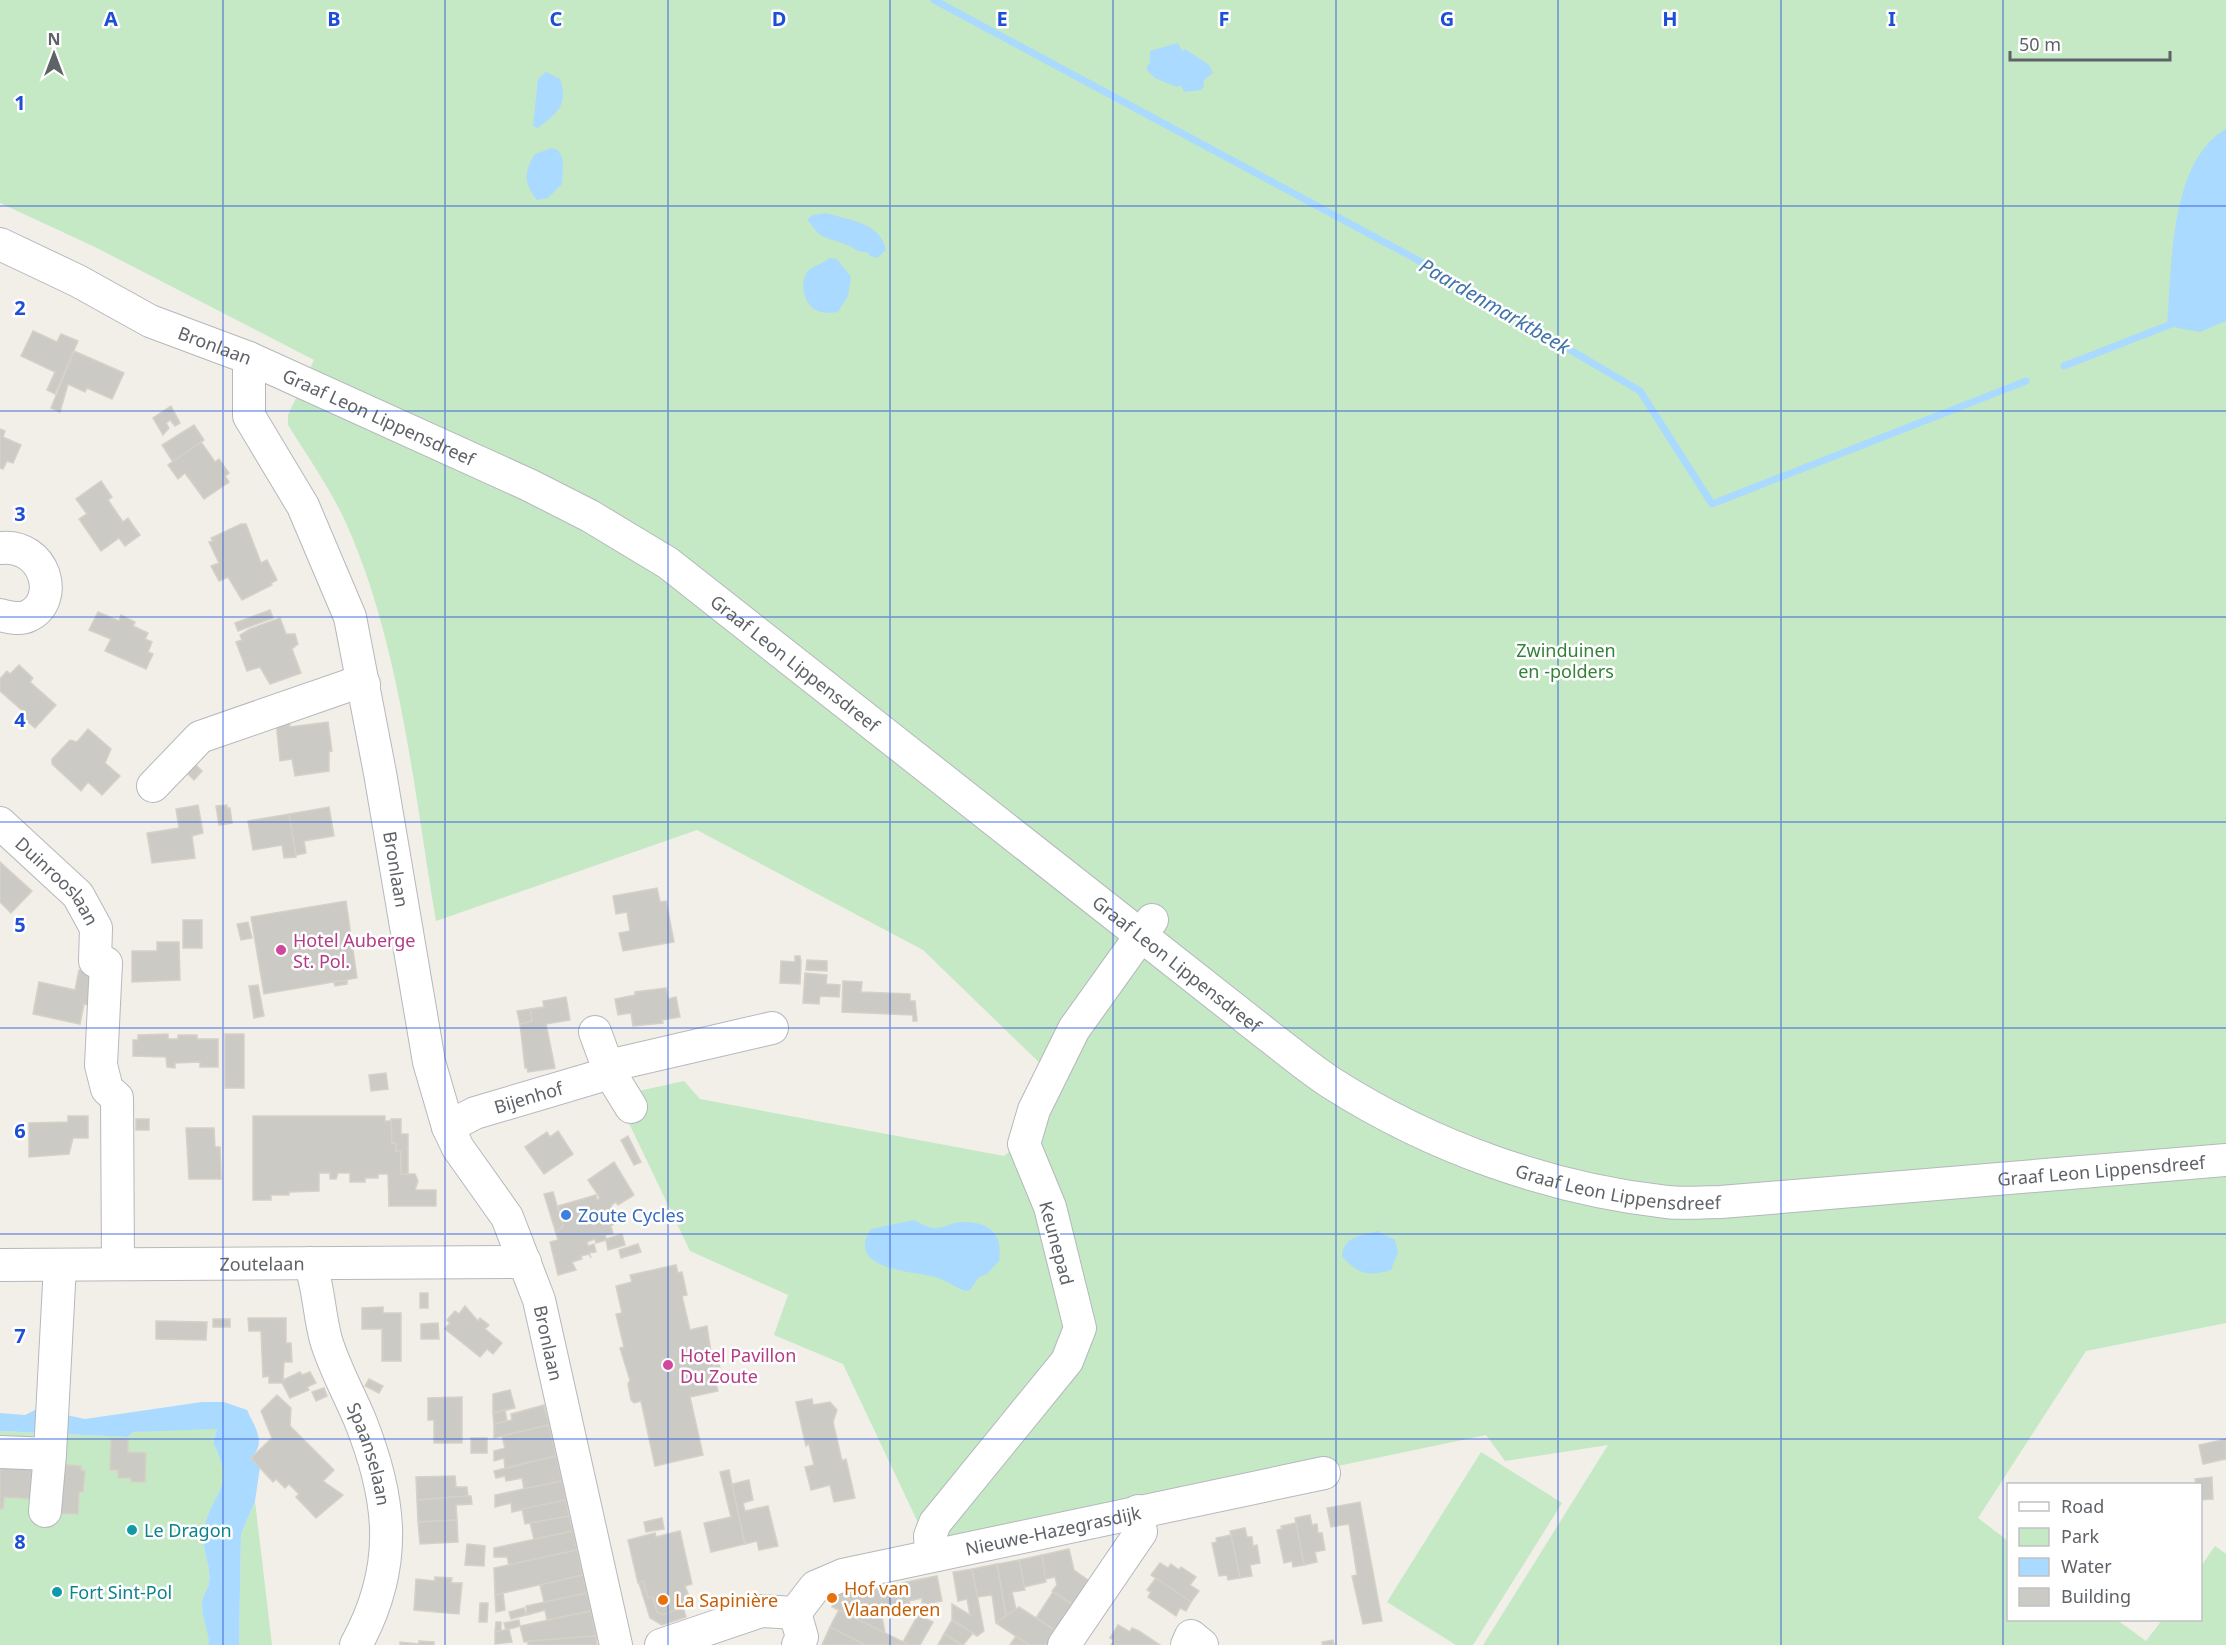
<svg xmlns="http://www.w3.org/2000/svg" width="2226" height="1645" font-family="'Noto Sans',sans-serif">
	<rect width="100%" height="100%" fill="#f1efe8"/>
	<g fill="#c5e8c5">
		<path d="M0 0H2226V1323L2086 1351 1978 1518 2008 1541V1620H2117L2146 1641 2162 1620H2200L2201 1566 2215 1546 2226 1554V1645H1483L1608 1445 1505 1461 1486 1435 1328 1468 952 1538 942 1531 921 1529 843 1364 774 1335 788 1295 690 1251 616 1096 684 1081 700 1099 1004 1156 1020 1143 1049 1072 923 950 697 830 436 921C414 791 400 643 346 523 330 488 308 457 288 425V415L314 360 95 247 0 203Z"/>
		<path d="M199 1428 217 1429 213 1443C235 1485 216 1488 205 1524 198 1544 212 1564 209 1583 208 1590 201 1597 202 1605 202 1619 210 1631 209 1645H0V1431L128 1437 133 1432Z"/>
		<path d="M1481 1452 1562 1503 1473 1645H1456L1387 1602Z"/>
		<path d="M255 1501 272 1645H239V1642L241 1534Z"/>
	</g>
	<g fill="#aadaff">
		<path d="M1178 43 1182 51 1185 49 1209 65 1213 73 1204 80V86L1201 90 1184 92 1181 85 1177 87 1155 78 1146 69 1150 62V51Z"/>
		<path d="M546 72 560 79C569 105 557 113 538 128L533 126 538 79Z"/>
		<path d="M2226 129V321L2200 332 2167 326C2172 268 2169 161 2226 129Z"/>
		<path d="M552 148 558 150 563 159 562 184 548 198 537 200C524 183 523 173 535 154Z"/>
		<path d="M826 213C849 220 881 223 886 250L877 258 870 256 867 252C857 253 854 247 845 244 821 235 823 241 807 219L813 215Z"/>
		<path d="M830 258 837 259 851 277 848 296 838 312C830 313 822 314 814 309 803 301 799 280 809 270 814 266 824 263 830 258Z"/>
		<path d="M914 1220C920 1223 929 1229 936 1228 944 1228 952 1223 960 1222 989 1221 1003 1233 999 1261L987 1274 979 1277 970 1290 965 1291C954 1287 947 1280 935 1277 914 1271 844 1270 871 1229Z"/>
		<path d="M1377 1231 1395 1240 1398 1252 1391 1270C1369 1277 1357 1274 1342 1256 1344 1236 1360 1236 1377 1231Z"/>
		<path d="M202 1402H224L247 1410C255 1428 267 1442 251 1458L260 1467 255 1501 241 1534 239 1645H209C209 1631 202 1619 202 1605 201 1597 208 1590 209 1583 212 1564 198 1544 205 1524 216 1488 235 1485 213 1443L217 1429 133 1432 128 1437 0 1431V1413L25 1415 37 1409 85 1419Z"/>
	</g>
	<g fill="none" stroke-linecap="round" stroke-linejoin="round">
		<g stroke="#aadaff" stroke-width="7">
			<path d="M934 0 1414 258 1640 391 1712 504 2026 381"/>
			<path d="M2064 366 2174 323"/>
		</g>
	</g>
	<g fill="#cccac5" stroke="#d6d1c6" stroke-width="1.5">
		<path d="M33 331 57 342 61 334 78 341 55 394 47 390 55 372 21 356Z"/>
		<path d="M74 351 124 373 112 399 87 388 85 392 68 384 60 412 51 408Z"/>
		<path d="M171 406 180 423 175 426 170 420 166 423 169 428 163 435 153 418Z"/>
		<path d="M194 425 204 440 173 462 162 445Z"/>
		<path d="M0 429 5 431 3 437 21 445 13 463 7 461 3 469 0 468Z"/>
		<path d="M201 442 215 462 219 459 229 473 225 476 229 482 204 499 185 473 178 479 168 465Z"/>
		<path d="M101 481 112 497 108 500 123 522 128 518 140 535 125 546 119 538 101 551 79 519 87 514 76 499Z"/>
		<path d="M241 524H246L261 563 267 560 277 580 271 583 272 585 242 600 228 577 219 581 211 566 219 563 209 542 213 541 211 538Z"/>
		<path d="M270 610 273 618 238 631 235 623Z"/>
		<path d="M98 612 119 621 121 615 135 622 133 626 148 633 145 639 152 642 148 652 153 654 146 669 105 651 111 639 89 630Z"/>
		<path d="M280 618 286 634H295L298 644 292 649 301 673 270 684 260 667 247 671 236 642 242 640 240 635 250 629Z"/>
		<path d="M19 665 33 678 30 682 56 705 35 728 22 717 25 713 0 691V679L7 671 10 674Z"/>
		<path d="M289 718 290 727 328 722 332 751 329 752V771L295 776 292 759 280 761 276 721Z"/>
		<path d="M88 729 111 749 105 763 120 776 102 795 88 782 81 791 52 764V759L70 740 77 742Z"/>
		<path d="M194 763 202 771 194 780 185 771Z"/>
		<path d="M198 805 203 833 192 836 195 858 152 863 147 833 179 828 176 809Z"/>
		<path d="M227 805V808H230L232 823 219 825 216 806Z"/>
		<path d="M329 807 334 836 304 841 306 853 296 855 289 814Z"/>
		<path d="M289 814 296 857 284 858 282 845 253 850 248 821Z"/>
		<path d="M0 862 32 891 11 913 0 902Z"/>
		<path d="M657 888 660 902 666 901 674 942 623 951 619 933 630 931 627 912 616 914 613 896Z"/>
		<path d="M346 901 357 978 264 994 251 917Z"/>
		<rect x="183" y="920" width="19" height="28"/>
		<path d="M248 922 252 938 241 940 237 924Z"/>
		<path d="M157 942H179L180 980 132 982V951H157Z"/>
		<path d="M795 956H800L801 962 800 984 780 983 781 961 795 962Z"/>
		<path d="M807 960 827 961V971L806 970Z"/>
		<path d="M79 970 100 974 94 1006 84 1004 80 1024 33 1014 39 982 75 990Z"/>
		<path d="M805 973 827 975 826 984 840 985 839 997 820 996 819 1004 803 1003Z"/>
		<path d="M347 980V984L335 986 334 982Z"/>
		<path d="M843 981 862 982 861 992 910 994V1001H915L917 1021H913V1015L842 1012Z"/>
		<path d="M258 985 264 1016 254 1018 249 986Z"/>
		<path d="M666 988 668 999 676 997 680 1017 662 1020 663 1023 633 1026 631 1013 618 1015 615 999 635 995V992Z"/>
		<path d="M566 997 570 1020 546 1024 555 1068 528 1072 527 1068H525L520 1024 532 1021 530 1009 544 1007 543 1001Z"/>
		<path d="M530 1009 532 1021 520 1024 517 1011Z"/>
		<path d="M168 1034V1039H178V1035H197V1039H218V1067H200V1062L175 1063V1068L167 1067 166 1057 133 1056V1040H138V1035Z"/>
		<rect x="225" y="1034" width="19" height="54"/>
		<path d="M386 1073 388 1089 371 1091 369 1075Z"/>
		<path d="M68 1116H88V1138H73L69 1154 29 1157V1123L68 1122Z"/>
		<path d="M253 1116H385V1121H392V1143H396V1151H401V1174H415L418 1181 415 1190H436V1206H389L388 1174H378V1178H365V1182H350V1173H338L336 1179H330V1173H319V1191L289 1192V1195H271V1200H253Z"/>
		<rect x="136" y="1119" width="13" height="11"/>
		<path d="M391 1119H401V1134H408V1174H401V1151H396V1143H392Z"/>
		<path d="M186 1128H214L215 1147H220L221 1179H189Z"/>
		<path d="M558 1131 573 1154 544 1174 525 1147 547 1132 550 1137Z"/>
		<path d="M628 1136 641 1162 634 1165 621 1140Z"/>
		<path d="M614 1162 634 1195 618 1205 616 1202 611 1205 613 1209 609 1211 617 1222 611 1226 613 1234 605 1235 606 1239 622 1234 625 1245 608 1250 606 1240 596 1243 595 1239 587 1242 588 1246 594 1244 596 1252 589 1253 591 1258 589 1254 581 1256 582 1259 572 1262 576 1270 558 1275 550 1242 558 1240 556 1233 563 1226 558 1206 596 1195 597 1200 600 1198 588 1180Z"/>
		<path d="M553 1192 563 1226 556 1233 544 1194Z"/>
		<path d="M638 1244 641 1252 621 1258 619 1250Z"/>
		<path d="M676 1265 678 1273 682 1272 687 1295 682 1296 690 1330 707 1326 713 1366 719 1364 723 1381 716 1383 718 1391 690 1397 703 1455 655 1466 641 1401 634 1403 631 1400 628 1384 630 1380 620 1348 624 1347 616 1314 622 1313 616 1286 632 1282 630 1275Z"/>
		<rect x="420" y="1293" width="8" height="15"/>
		<path d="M465 1306 478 1321 480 1318 489 1325 485 1329 502 1343 493 1354 487 1349 480 1357 445 1329 450 1323 447 1320 455 1311 459 1314Z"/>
		<path d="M383 1307V1313H401V1361H382V1329H362V1308Z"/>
		<path d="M248 1318H286V1343H291L292 1362H284L283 1380 300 1372 302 1375 310 1372 316 1383 307 1387 309 1390 290 1398 282 1383H269V1376L263 1377 261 1331H249Z"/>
		<rect x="213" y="1319" width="17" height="8"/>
		<path d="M156 1321 207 1322 206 1340 156 1339Z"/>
		<path d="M438 1323 439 1339H421V1324Z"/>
		<path d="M369 1379 383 1386 379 1393 365 1386Z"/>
		<path d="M324 1388 327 1396 316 1401 312 1392Z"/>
		<path d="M510 1390 515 1408 493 1413V1394Z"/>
		<path d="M277 1395 291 1408 290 1426 334 1470 323 1481 343 1495 316 1518 296 1497 299 1494 289 1484 285 1488 276 1479 273 1482 251 1458 272 1438 261 1411Z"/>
		<path d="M462 1397V1443H434V1420H428V1398Z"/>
		<path d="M812 1399 813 1405 830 1402 837 1410 833 1422 842 1461 846 1459 855 1498 834 1502 830 1485 811 1490 805 1467 814 1465 809 1444 806 1446 796 1402Z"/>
		<path d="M544 1405 549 1425 494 1438V1424L512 1420 511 1414Z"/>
		<path d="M505 1410 507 1421 494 1424 493 1413Z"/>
		<path d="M549 1425 556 1456 505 1468 504 1458 494 1461V1451L505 1448 502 1436Z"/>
		<rect x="471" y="1438" width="16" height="15"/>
		<path d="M111 1439H128V1452L146 1453 145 1482H131V1478H118V1470H110Z"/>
		<path d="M2226 1439V1459L2203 1464 2199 1445Z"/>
		<path d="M556 1456 562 1481 524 1489 522 1478 506 1481 505 1476 496 1478 494 1471Z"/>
		<path d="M0 1464 39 1466 37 1499 4 1497 3 1509H0Z"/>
		<path d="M58 1464 81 1466V1470L85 1471 83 1492H79L78 1514 55 1513Z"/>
		<path d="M729 1470 745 1544 711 1552 704 1523 731 1517 720 1472Z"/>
		<path d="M455 1476 456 1487H467L468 1496 417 1500 416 1477Z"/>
		<path d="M2212 1477 2213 1499 2200 1500V1484H2196L2195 1479Z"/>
		<path d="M749 1480 753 1500 743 1503 745 1511 768 1506 778 1546 759 1550 757 1541 745 1544 732 1484Z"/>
		<path d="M562 1481 566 1500 512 1512 511 1503 495 1507V1495Z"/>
		<path d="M468 1496H471L472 1504 456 1505 457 1520 418 1522 417 1500Z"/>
		<path d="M566 1500 569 1516 525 1524 522 1509Z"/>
		<path d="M1360 1502 1382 1621 1363 1624 1352 1576 1357 1575 1349 1524 1331 1527 1327 1508Z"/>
		<path d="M1310 1515 1312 1525 1317 1524 1318 1533H1322L1325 1550 1315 1552 1317 1562 1304 1565 1295 1518Z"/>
		<path d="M569 1516 573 1531 534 1539 530 1523Z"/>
		<path d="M662 1518 664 1529 646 1532 644 1522Z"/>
		<path d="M457 1520 458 1542 420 1544 418 1522Z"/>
		<path d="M1296 1523 1304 1565 1293 1567 1292 1561 1284 1563 1277 1530 1282 1529 1281 1526Z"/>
		<path d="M1245 1528 1247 1537H1252L1253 1546 1257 1545 1260 1563 1250 1565 1252 1576 1240 1578 1230 1531Z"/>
		<path d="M573 1531 577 1550 509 1565 507 1557H494V1548Z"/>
		<path d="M680 1531 692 1584 685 1586 692 1604 663 1615 657 1612 653 1597 648 1598 643 1581 638 1583 628 1540 655 1533 656 1537Z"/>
		<path d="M1231 1535 1240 1578 1228 1580 1227 1575 1219 1576 1212 1543 1217 1542 1216 1538Z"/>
		<path d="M467 1544 485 1546 484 1566 465 1565Z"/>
		<path d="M1069 1549 1074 1570 1092 1583 1077 1607 1052 1591 1057 1585 1055 1577 1045 1579 1042 1555Z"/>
		<path d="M577 1550 583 1575 495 1595 494 1568Z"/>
		<path d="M1042 1555 1046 1582 1024 1587 1019 1560Z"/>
		<path d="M1019 1560 1025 1590 1012 1592 1016 1609 1006 1616 997 1564Z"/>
		<path d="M1160 1563 1168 1568 1171 1564 1179 1570 1181 1567 1196 1577 1190 1585 1199 1591 1191 1602 1151 1575Z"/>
		<path d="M997 1564 1006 1616 996 1623 992 1595 977 1597 972 1569Z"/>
		<path d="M972 1569 984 1631 977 1636 952 1620V1604L970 1615 967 1599 958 1601 953 1572Z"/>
		<path d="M583 1575 587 1593 544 1602 540 1585Z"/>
		<path d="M937 1576 942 1601 922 1605V1598L909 1601 910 1607 899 1609 898 1603 880 1606 885 1633 832 1607 841 1589 865 1582 866 1590Z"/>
		<path d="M435 1577 452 1578 451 1583H462L459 1614 414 1610 416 1579 435 1581Z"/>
		<path d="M1156 1578 1191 1602 1186 1611 1180 1608 1176 1616 1148 1597 1151 1592 1147 1590Z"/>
		<path d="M643 1581 648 1598 653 1597 657 1612 663 1615 683 1607 686 1617 662 1625 650 1618 639 1583Z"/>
		<path d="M1053 1592 1077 1607 1059 1633 1036 1618Z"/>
		<path d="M503 1593 505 1610 496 1612 495 1595Z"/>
		<path d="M587 1593 591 1611 547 1620 545 1610 527 1615 526 1606Z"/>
		<path d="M480 1603H488L487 1622H479Z"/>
		<path d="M1019 1607 1059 1633 1051 1645H1029L996 1623Z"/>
		<path d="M524 1608 526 1615 511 1619 509 1612Z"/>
		<path d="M839 1610 909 1645H865L830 1627Z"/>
		<path d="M591 1611 596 1636 524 1642 520 1626Z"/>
		<path d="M918 1615 933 1622 920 1645H909L903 1642Z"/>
		<path d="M519 1620 520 1626 506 1630 504 1623Z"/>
		<path d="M952 1620 973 1633 963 1645 944 1634Z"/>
		<path d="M496 1622H501V1631L495 1632Z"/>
		<path d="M1118 1625 1130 1632 1132 1628 1139 1631 1160 1645H1111L1114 1640 1110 1638Z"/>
		<path d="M830 1627 865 1645H822Z"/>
		<path d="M509 1629 512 1642 495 1644V1632Z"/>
		<path d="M944 1634 961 1645H938Z"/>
		<path d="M596 1636 597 1645H528V1641Z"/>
		<path d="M1016 1636 1029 1645H1010Z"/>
		<path d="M1333 1640 1334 1645H1323L1322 1642Z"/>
		<path d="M419 1641 434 1642V1645H400V1642L419 1644Z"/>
	</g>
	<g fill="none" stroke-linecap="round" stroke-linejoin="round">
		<g stroke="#b5b8bc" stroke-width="34">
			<g id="minor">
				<path id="s1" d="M0 244 78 281 150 321 249 358 529 485 590 516 668 563 1270 1037C1291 1053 1311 1070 1333 1084 1432 1147 1550 1189 1667 1202 1684 1204 1703 1202 1721 1202L2226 1160"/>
				<path id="s2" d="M249 358V416L303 506 350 617 380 773 429 1062 448 1127 458 1148 507 1217 539 1300 616 1645"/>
				<path d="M0 548C46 543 61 601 28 616 20 620 8 617 0 615"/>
				<path d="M153 786 200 737 347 686 364 684"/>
				<path id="s3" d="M0 823 78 895 96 928 95 961 106 963 101 1065 107 1089 117 1098 118 1264"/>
				<path d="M595 1032 610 1073 631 1107"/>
				<path d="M608 1066 772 1028"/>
				<path id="s4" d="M448 1127 475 1113 610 1073"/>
				<path id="s5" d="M310 1263C319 1288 319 1315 326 1340 334 1367 349 1394 360 1420 392 1500 399 1567 356 1645"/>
				<path id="s6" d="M0 1265 525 1262"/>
				<path d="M0 1452 50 1454 60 1265"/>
				<path d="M45 1511 50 1454"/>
				<path d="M931 1554 930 1536 935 1523 1067 1361 1080 1328 1050 1207 1024 1144 1034 1110 1074 1029 1152 920"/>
				<path id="s7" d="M795 1613 815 1587 843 1575 1324 1473"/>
				<path d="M795 1613 802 1637 798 1645"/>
				<path d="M661 1645 761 1611 795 1613"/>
				<path d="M1064 1645 1141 1532 1138 1511"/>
				<path d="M1187 1645 1191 1636 1202 1645"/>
			</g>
		</g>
		<use href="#minor" stroke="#fff" stroke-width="32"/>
	</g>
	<path fill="none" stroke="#1d4ed8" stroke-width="1.5" stroke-opacity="0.55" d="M223 0V1645M445 0V1645M668 0V1645M890 0V1645M1113 0V1645M1336 0V1645M1558 0V1645M1781 0V1645M2003 0V1645M0 206H2226M0 411H2226M0 617H2226M0 822H2226M0 1028H2226M0 1234H2226M0 1439H2226"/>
	<g fill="#d1479c" stroke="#fff" stroke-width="2">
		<circle cx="281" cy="950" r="6"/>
		<circle cx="668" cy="1365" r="6"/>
	</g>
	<circle fill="#3f7fe0" stroke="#fff" stroke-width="2" cx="566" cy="1215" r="6"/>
	<g fill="#0f9aa8" stroke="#fff" stroke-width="2">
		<circle cx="132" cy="1530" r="6"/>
		<circle cx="57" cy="1592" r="6"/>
	</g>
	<g fill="#e8710a" stroke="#fff" stroke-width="2">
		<circle cx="832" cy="1598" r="6"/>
		<circle cx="663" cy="1600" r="6"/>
	</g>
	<g text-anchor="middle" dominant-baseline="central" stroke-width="5" stroke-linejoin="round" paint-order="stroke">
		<g font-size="18" fill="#5f6368" stroke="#fff">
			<text stroke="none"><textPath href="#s1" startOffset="238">Bronlaan</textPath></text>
			<text stroke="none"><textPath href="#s1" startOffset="417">Graaf Leon Lippensdreef</textPath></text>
			<text stroke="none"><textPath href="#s1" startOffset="903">Graaf Leon Lippensdreef</textPath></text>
			<text stroke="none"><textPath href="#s2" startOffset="540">Bronlaan</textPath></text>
			<text stroke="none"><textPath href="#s3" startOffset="82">Duinrooslaan</textPath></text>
			<text stroke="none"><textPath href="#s1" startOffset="1389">Graaf Leon Lippensdreef</textPath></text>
			<text stroke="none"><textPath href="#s4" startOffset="86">Bijenhof</textPath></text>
			<text stroke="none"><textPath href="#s1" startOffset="2379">Graaf Leon Lippensdreef</textPath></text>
			<text stroke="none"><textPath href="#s1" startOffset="1893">Graaf Leon Lippensdreef</textPath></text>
			<text transform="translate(1057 1243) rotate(75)">Keunepad</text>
			<text stroke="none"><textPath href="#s6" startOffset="262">Zoutelaan</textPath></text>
			<text stroke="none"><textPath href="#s2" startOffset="1044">Bronlaan</textPath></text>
			<text stroke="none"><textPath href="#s5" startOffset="201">Spaanselaan</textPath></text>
			<text stroke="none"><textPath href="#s7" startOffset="278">Nieuwe-Hazegrasdijk</textPath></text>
		</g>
		<g font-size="18" fill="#348238" stroke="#fff">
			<text x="1566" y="650">Zwinduinen<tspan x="1566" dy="21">en -polders</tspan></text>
		</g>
		<g font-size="18" fill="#b23c85" stroke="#fff" text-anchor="start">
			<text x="293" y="940">Hotel Auberge<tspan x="293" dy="21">St. Pol.</tspan></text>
			<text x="680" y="1355">Hotel Pavillon<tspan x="680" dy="21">Du Zoute</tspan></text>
		</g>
		<g font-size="18" fill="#366cbe" stroke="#fff" text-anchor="start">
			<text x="578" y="1215">Zoute Cycles</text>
		</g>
		<g font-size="18" fill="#0d838f" stroke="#fff" text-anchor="start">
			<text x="144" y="1530">Le Dragon</text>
			<text x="69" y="1592">Fort Sint-Pol</text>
		</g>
		<g font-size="18" fill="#c56008" stroke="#fff" text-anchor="start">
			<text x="844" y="1588">Hof van<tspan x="844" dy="21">Vlaanderen</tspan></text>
			<text x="675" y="1600">La Sapinière</text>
		</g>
		<g font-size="20" font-style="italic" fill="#4174aa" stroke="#fff">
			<text transform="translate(1495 306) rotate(30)">Paardenmarktbeek</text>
		</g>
	</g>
	<g font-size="20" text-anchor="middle" font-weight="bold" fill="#1d4ed8" stroke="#fff" stroke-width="5" stroke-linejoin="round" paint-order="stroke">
		<text x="111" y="26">A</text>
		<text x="334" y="26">B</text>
		<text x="556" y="26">C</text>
		<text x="779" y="26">D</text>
		<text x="1002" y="26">E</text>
		<text x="1224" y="26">F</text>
		<text x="1447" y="26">G</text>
		<text x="1670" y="26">H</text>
		<text x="1892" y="26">I</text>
		<text x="20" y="110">1</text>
		<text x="20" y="315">2</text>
		<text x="20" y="521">3</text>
		<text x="20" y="727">4</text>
		<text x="20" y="932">5</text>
		<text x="20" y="1138">6</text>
		<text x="20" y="1343">7</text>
		<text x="20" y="1549">8</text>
	</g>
	<rect x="2007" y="1483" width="195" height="138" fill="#ffffff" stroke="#bfc1c3" stroke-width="1.5"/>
	<rect x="2019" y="1502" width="30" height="9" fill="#ffffff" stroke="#bfc1c3" stroke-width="1.5"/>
	<text x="2061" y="1513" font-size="18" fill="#5f6368">Road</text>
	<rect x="2019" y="1528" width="30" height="18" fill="#c5e8c5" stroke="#bfc1c3" stroke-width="1.5"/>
	<text x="2061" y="1543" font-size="18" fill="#5f6368">Park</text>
	<rect x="2019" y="1558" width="30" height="18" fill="#aadaff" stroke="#bfc1c3" stroke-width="1.5"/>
	<text x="2061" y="1573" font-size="18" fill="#5f6368">Water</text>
	<rect x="2019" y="1588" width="30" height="18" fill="#cccac5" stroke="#bfc1c3" stroke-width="1.5"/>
	<text x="2061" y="1603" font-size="18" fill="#5f6368">Building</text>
	<g transform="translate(54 54)" stroke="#ffffff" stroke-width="4.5" paint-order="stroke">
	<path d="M0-4.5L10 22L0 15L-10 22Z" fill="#5f6368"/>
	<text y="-9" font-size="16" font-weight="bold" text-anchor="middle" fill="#5f6368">N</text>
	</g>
	<path d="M2010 51v9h160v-9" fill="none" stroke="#5f6368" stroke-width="3"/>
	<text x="2019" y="51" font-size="18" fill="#5f6368" stroke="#ffffff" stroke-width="4.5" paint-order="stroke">50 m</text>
</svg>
